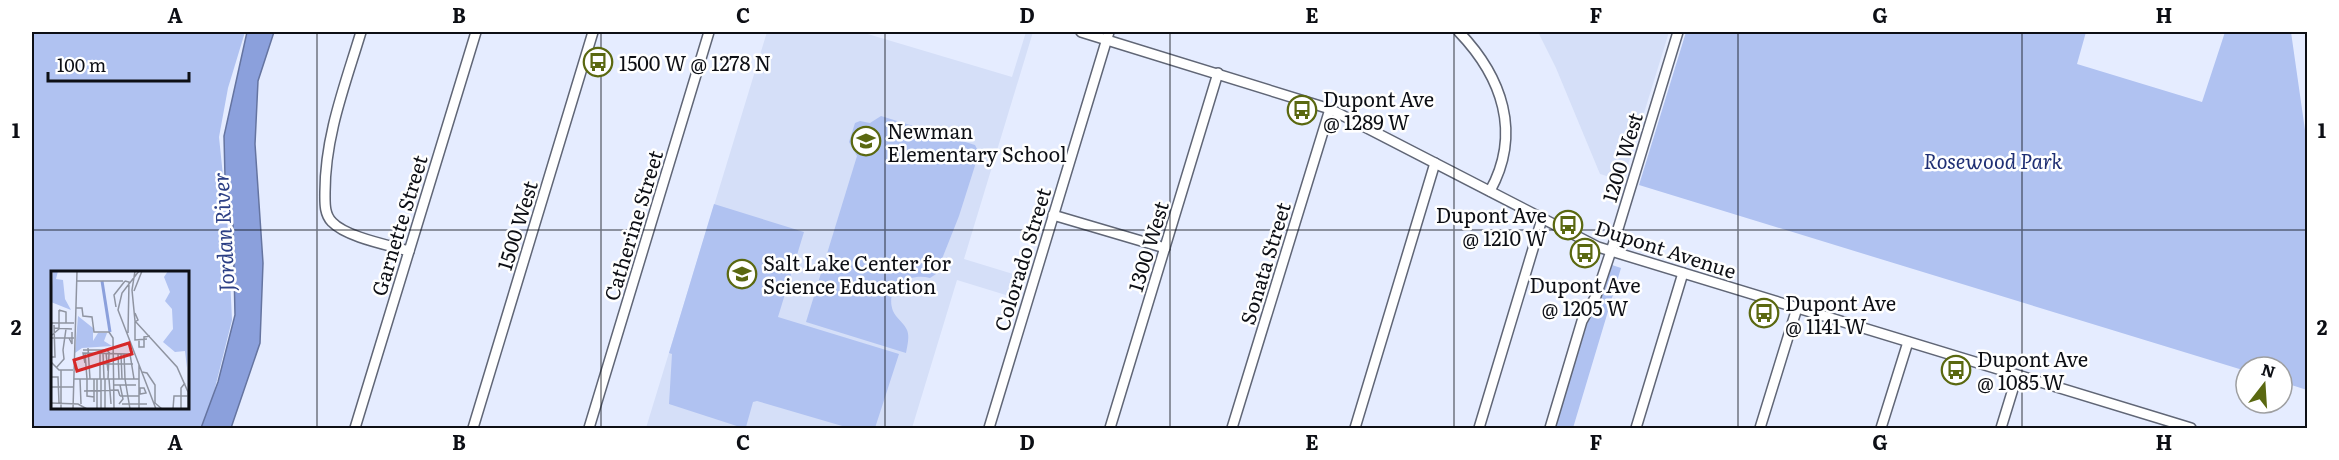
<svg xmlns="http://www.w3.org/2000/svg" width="2339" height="460" font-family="Literata,serif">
	<rect width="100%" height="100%" fill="#e5ecff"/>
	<g fill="#d5dff8">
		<path d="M767 32H861L1012 77 1026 32H1033L964 259 1026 278 1019 299 957 280 912 428H646Z"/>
		<path d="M1538 32H1669L1623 181 1600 174 1556 68Z"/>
	</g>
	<g fill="#b0c2f1" fill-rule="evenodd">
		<path d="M32 32H245L228 88 219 137 227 215 232 320 211 404 202 428H32ZM52 272H188V408H52Z"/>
		<path d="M1686 32H2086L2077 64 2202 102 2225 32H2291L2308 151 2307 390 2282 382V367H2246V371L1639 185Z"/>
		<path d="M881 116 975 145 979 153 959 216 936 274 930 278C910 272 884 287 893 311 896 318 904 323 907 330 910 337 907 346 906 353L806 322 857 156 849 142 855 123 860 121 870 123Z"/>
		<path d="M714 204 804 232 778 317 899 354 875 428H849L757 401 753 402 746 427 743 428 669 404 672 354 669 353Z"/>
		<path d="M1612 265 1621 268 1573 428H1555L1588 321 1599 305Z"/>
	</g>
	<path fill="#8ba0dc" stroke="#6574a0" stroke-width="1.5" d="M247 32H274L258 81 255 144 263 263 260 343 231 428H201L218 382 235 315 233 225 225 177 224 136Z"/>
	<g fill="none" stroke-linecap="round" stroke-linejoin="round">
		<g stroke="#606676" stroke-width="12">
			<g id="minor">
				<path d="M361 32C345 85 325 136 325 192 325 202 324 214 332 222 346 237 388 245 409 251"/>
				<path d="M1081 32 1330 109 1598 247 2191 428"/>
				<path d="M1459 32C1502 77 1522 133 1490 191"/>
				<path d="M1053 215 1165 248"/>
				<path d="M355 428 476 32"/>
				<path d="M473 428 593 32"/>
				<path d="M589 428 709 32"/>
				<path d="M989 428 1109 32"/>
				<path d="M1110 428 1218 73"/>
				<path d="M1232 428 1330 109"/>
				<path d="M1355 428 1435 163"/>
				<path d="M1479 428 1542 219"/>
				<path d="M1550 428 1582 321 1596 296 1614 242 1678 32"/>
				<path d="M1636 428 1683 273"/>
				<path d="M1760 428 1797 308"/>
				<path d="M1881 428 1908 342"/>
				<path d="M2001 428 2017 376"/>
			</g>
		</g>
		<use href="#minor" stroke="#fff" stroke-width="9"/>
	</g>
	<path fill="none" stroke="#0d0f15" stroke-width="1.5" stroke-opacity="0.55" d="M317 32V428M601 32V428M885 32V428M1170 32V428M1454 32V428M1738 32V428M2022 32V428M32 230H2308"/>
	<defs>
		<g id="bus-ring" transform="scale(1.5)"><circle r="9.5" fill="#fff" stroke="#5a6810" stroke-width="1.5"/><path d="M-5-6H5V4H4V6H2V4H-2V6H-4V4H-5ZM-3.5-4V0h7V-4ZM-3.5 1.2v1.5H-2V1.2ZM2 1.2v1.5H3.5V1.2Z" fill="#5a6810"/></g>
		<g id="school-ring" transform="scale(1.5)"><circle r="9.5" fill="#fff" stroke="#5a6810" stroke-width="1.5"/><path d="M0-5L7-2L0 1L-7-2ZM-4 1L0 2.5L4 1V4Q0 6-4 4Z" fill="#5a6810"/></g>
	</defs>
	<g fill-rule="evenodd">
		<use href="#bus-ring" x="598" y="62"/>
		<use href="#bus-ring" x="1302" y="110"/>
		<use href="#school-ring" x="866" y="141"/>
		<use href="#bus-ring" x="1568" y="225"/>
		<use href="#bus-ring" x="1585" y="253"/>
		<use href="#school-ring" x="742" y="274"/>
		<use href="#bus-ring" x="1764" y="313"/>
		<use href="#bus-ring" x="1956" y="370"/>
	</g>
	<g text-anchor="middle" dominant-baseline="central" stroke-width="5" stroke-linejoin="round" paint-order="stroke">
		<g font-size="20" fill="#0d0f15" stroke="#fff" text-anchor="start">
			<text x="619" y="62">1500 W @ 1278 N</text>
			<text x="1323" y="98">Dupont Ave<tspan x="1323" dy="23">@ 1289 W</tspan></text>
			<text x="887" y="130">Newman<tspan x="887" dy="23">Elementary School</tspan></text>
			<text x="1547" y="214" text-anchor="end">Dupont Ave<tspan x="1547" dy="23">@ 1210 W</tspan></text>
			<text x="763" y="262">Salt Lake Center for<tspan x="763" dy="23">Science Education</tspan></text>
			<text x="1585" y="284" text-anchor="middle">Dupont Ave<tspan x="1585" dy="23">@ 1205 W</tspan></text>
			<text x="1785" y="302">Dupont Ave<tspan x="1785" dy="23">@ 1141 W</tspan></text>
			<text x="1977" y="358">Dupont Ave<tspan x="1977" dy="23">@ 1085 W</tspan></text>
		</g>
		<g font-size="20" fill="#0d0f15" stroke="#fff">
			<text transform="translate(1621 157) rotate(-73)">1200 West</text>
			<text transform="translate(398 225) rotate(-73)">Garnette Street</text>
			<text transform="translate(516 225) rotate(-73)">1500 West</text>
			<text transform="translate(632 225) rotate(-73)">Catherine Street</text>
			<text transform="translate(1147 246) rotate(-73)">1300 West</text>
			<text transform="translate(1666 248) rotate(18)">Dupont Avenue</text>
			<text transform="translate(1021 259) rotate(-73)">Colorado Street</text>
			<text transform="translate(1264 263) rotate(-73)">Sonata Street</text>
		</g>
		<g font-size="20" font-style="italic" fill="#1f2f74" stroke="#fff">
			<text x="1993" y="160">Rosewood Park</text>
		</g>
		<g font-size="21" font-style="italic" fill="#2c3f85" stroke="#fff">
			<text transform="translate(222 232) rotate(-93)">Jordan River</text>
		</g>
	</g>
	<g transform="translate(51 271)">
		<rect width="138" height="138" fill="#e5ecff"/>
		<path d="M2 0H7L5 8 12 9 14 28 20 39 0 31ZM117 0H138L136 97 134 80 124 81 112 71 122 58 121 38 114 30 119 21 113 6ZM27 45 42 57V70L47 62H56L53 70 61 75 31 77 24 82Z" fill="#b0c2f1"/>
		<path fill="none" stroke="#8ba0dc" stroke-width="3" d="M51 10 59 61"/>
		<path fill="none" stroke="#8f94a1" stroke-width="1.5" d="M84 0 81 19 84 50 126 96 137 121V138M88 0 71 22 67 39 105 138M26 10H72M74 10 78 11 77 62M83 20 91 0M65 36 63 24 74 10M25 37H31L32 45 41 46 43 61H58L62 67 63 138M8 39 15 41V52M84 42 87 49 84 51V69L96 68M0 52H23M3 57 21 58M1 64 8 58V39M0 67H23M18 67 21 73V61M88 69V76H93V66L99 65M37 77 39 108M12 79 15 58M32 79H56L59 83M34 82 36 108M52 82 53 108M55 82 57 100M67 83 68 108M70 83 71 108M73 83 74 108M0 86H4L3 54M0 91 8 99H22M34 92 32 82 79 83 83 108M49 93H82M5 97 13 88 12 79M10 99V138M91 101 96 102 104 114V132L111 138M0 106H7L8 132M23 108H88M29 108 30 133M36 108V125L43 126M43 108V131M46 108V138M49 108V81M50 108V138M54 108V138M57 108 58 83M58 108 60 133M74 108 79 138M63 114H85M0 116H22M89 117H93L95 122 89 123ZM33 120 67 119 69 125M69 125H88M0 132 27 133 36 138M68 133 72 128 69 114M71 133H96M22 138 26 0M88 138V94M122 138 123 125H138M130 138V117L134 112"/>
		<path fill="#d62828" fill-opacity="0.15" stroke="#d62828" stroke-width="3" d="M78 72 81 83 26 100 23 89Z"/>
		<rect width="138" height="138" fill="none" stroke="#0d0f15" stroke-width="3"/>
	</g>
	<rect width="2339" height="460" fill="none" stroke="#ffffff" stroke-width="66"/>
	<g transform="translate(2264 385) rotate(17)"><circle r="28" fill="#ffffff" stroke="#9e9fa1" stroke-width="1.5"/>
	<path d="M0-4.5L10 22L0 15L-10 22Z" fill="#5a6810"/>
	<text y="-9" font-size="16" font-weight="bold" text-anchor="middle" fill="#0d0f15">N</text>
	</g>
	<path d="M48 72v9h141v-9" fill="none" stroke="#0d0f15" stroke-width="3"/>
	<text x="57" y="72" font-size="18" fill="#0d0f15" stroke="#ffffff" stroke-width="4.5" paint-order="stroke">100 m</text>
	<rect x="33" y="33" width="2273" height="394" fill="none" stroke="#0d0f15" stroke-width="2"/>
	<g font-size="20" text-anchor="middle" font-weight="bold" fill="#0d0f15">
		<text x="175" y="23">A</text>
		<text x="459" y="23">B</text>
		<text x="743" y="23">C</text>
		<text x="1027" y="23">D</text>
		<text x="1312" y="23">E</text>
		<text x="1596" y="23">F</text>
		<text x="1880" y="23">G</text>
		<text x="2164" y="23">H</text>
		<text x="16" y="138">1</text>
		<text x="2322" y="138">1</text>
		<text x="16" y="335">2</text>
		<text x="2322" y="335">2</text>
		<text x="175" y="450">A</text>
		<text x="459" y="450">B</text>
		<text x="743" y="450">C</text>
		<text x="1027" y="450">D</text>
		<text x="1312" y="450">E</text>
		<text x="1596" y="450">F</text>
		<text x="1880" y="450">G</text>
		<text x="2164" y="450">H</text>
	</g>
</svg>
